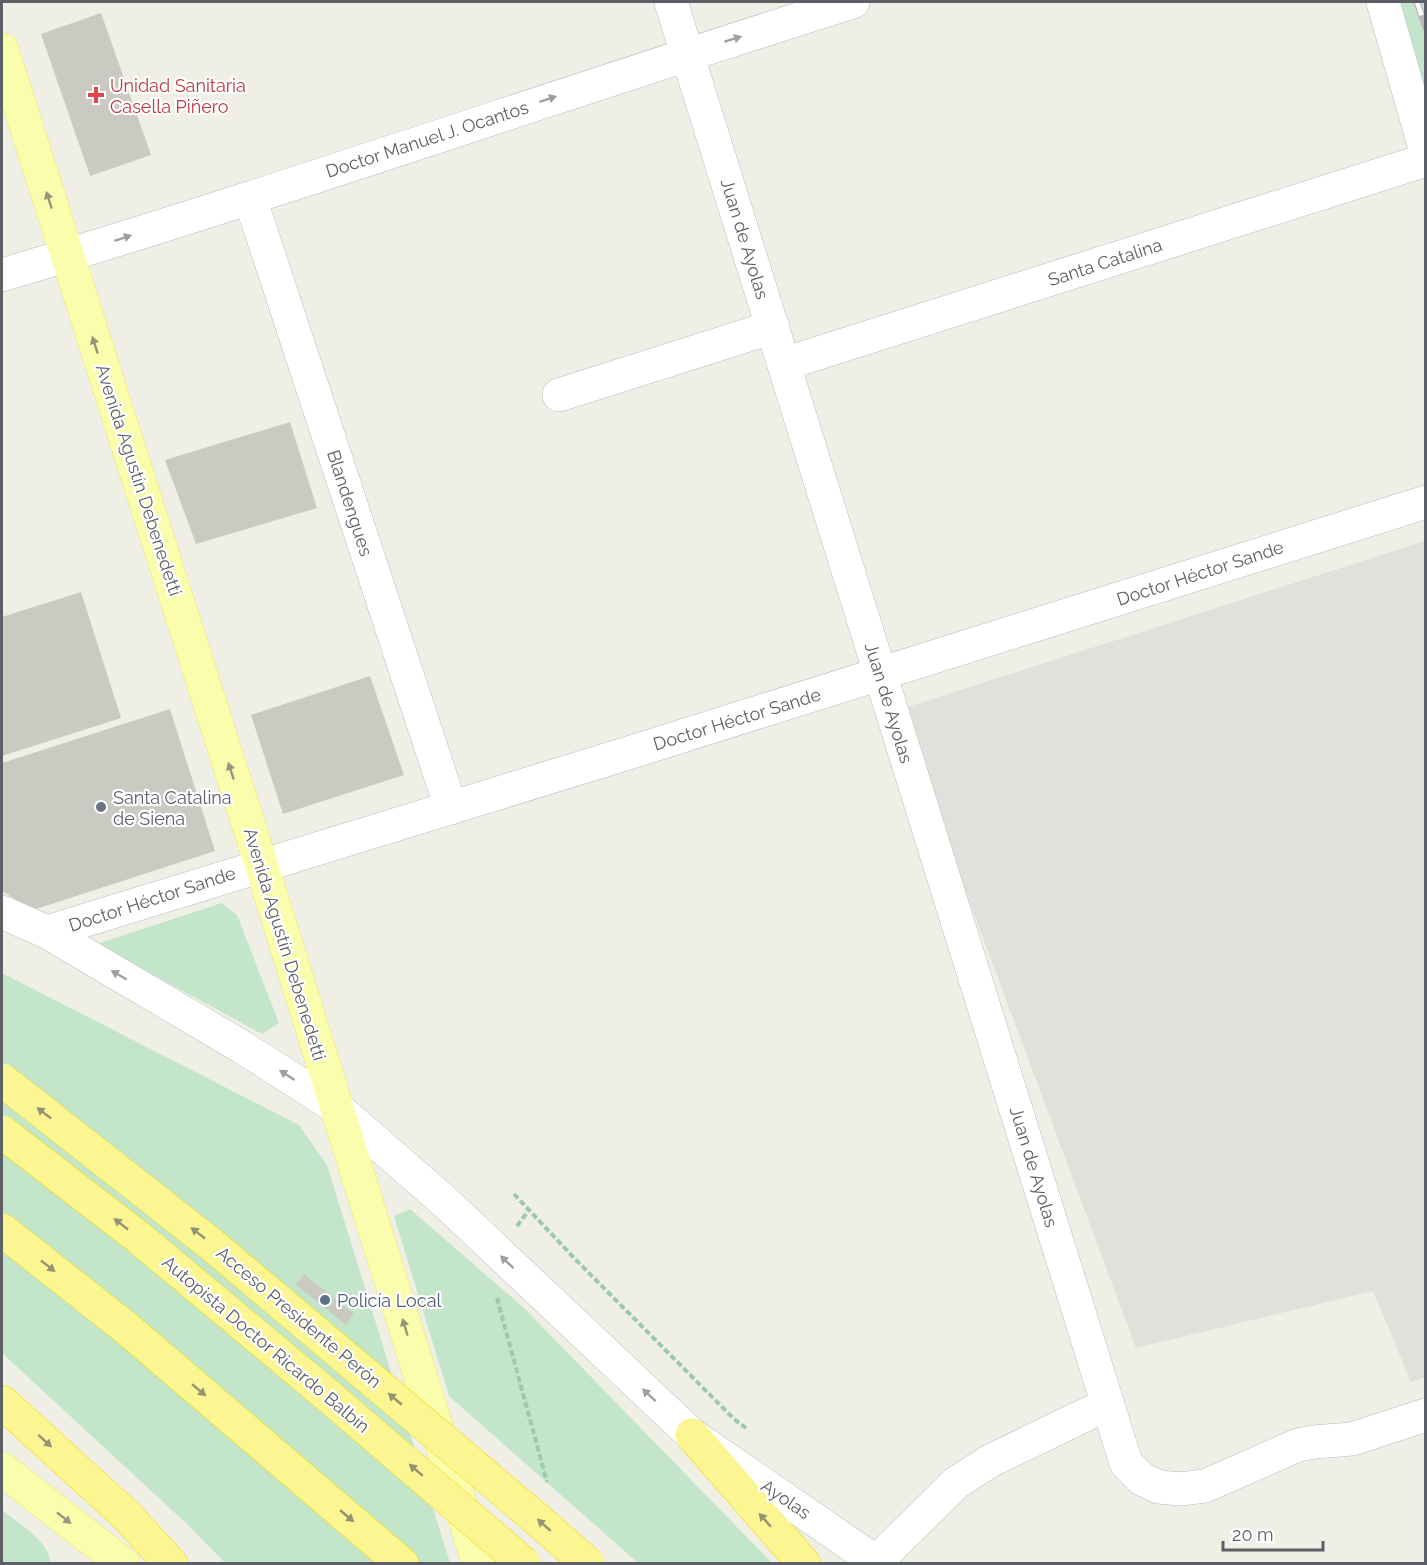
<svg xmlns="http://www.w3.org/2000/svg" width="1427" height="1565" font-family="Raleway,sans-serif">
	<rect width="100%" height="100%" fill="#efefe6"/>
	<path fill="#e1e0da" d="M1425 541V1377L1411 1382 1373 1291 1136 1348 898 710Z"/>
	<g fill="#c3e6ca">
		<path d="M1393 2H1425V97Z"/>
		<path d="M222 903 237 915 279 1023 262 1034 97 944Z"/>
		<path d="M2 973 299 1125 327 1165 450 1563H225L188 1525 2 1353Z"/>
		<path d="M410 1209 524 1308 772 1563H638L449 1396 394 1216Z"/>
		<path d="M2 1510C19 1524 47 1539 51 1563H2Z"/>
	</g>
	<g fill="#cacac2">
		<path d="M101 13 151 155 90 176 41 34Z"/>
		<path d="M290 422 317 508 196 544 165 460Z"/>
		<path d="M81 592 121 718 2 756V617Z"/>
		<path d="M370 676 404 775 283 814 251 715Z"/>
		<path d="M170 709 215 851 33 910 2 891V763Z"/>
		<path d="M304 1274 354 1314 346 1325 296 1285Z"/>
	</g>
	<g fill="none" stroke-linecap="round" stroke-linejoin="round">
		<g stroke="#babcc1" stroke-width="34">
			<g id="minor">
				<path d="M671 2 1126 1463 1142 1479 1159 1487 1180 1489 1205 1486 1298 1445 1314 1442 1352 1439 1426 1415"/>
				<path d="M1383 2 1426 152"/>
				<path d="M250 198 451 808"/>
				<path d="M2 275C287 190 568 91 853 2"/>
				<path d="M784 364 1426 160"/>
				<path d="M559 395 773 327"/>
				<path d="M2 912 47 932 242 1047 336 1107 444 1201 692 1435 879 1564"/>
				<path d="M47 932C238 872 430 814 622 755 890 671 1158 586 1426 502"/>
				<path d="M877 1561 956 1483 990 1461 1108 1404"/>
			</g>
		</g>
		<g stroke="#efe55f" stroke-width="34">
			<g id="major">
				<path d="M2 50 261 864 479 1564"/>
				<path d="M2 1469 123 1564"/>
			</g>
		</g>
		<g stroke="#f1d804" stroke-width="34">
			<g id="highway">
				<path d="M2 1230 125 1327 402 1564"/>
				<path d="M2 1402 125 1514 171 1564"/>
				<path d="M692 1435 804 1564"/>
			</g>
		</g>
		<g stroke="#9cc7b1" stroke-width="4" stroke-dasharray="6 3" stroke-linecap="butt">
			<path d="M514 1194 576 1260 734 1419 746 1428"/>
			<path d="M517 1226 529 1210"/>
			<path d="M497 1298 547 1482"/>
		</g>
		<use href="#minor" stroke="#fff" stroke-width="33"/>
		<use href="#major" stroke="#fafeac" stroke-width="33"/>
		<use href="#highway" stroke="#fbf691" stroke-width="33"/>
		<g stroke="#b8b8b9" stroke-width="7">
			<path id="rail" d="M1417 2 1426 28"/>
		</g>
		<use href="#rail" stroke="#fff" stroke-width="4.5" stroke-dasharray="14" stroke-linecap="butt"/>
		<g stroke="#f1d804" stroke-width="34" stroke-linecap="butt">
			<g id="highway-bridge">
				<path d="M2 1080 211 1244 538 1520 588 1564"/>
				<path d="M2 1132 138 1237 332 1399 524 1564"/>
			</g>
		</g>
		<use href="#highway-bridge" stroke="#fbf691" stroke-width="33"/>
	</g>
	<defs><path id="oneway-solid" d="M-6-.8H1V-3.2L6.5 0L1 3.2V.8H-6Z" transform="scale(1.5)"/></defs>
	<g fill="#9e9fa3">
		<use href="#oneway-solid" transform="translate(733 39) rotate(-17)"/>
		<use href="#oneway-solid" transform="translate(548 99) rotate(-18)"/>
		<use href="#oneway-solid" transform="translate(123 238) rotate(-18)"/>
		<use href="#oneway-solid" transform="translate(119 975) rotate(-150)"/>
		<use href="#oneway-solid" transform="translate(287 1075) rotate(-147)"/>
		<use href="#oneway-solid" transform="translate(507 1262) rotate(-137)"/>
		<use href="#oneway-solid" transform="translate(649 1395) rotate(-137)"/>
	</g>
	<g fill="#94977e">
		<use href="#oneway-solid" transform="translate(49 200) rotate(-108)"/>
		<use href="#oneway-solid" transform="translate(95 345) rotate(-108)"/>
		<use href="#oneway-solid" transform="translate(231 771) rotate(-108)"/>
		<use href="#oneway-solid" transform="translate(405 1327) rotate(-107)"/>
		<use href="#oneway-solid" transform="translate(64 1518) rotate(38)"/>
	</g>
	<g fill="#949475">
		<use href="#oneway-solid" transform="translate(44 1113) rotate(-142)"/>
		<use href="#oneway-solid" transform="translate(121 1224) rotate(-142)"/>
		<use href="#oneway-solid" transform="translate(198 1233) rotate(-142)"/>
		<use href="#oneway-solid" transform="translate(48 1266) rotate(38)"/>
		<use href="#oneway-solid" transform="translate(199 1390) rotate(40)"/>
		<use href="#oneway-solid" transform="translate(395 1399) rotate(-140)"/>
		<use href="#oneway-solid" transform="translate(45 1441) rotate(42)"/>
		<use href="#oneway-solid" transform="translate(416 1470) rotate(-139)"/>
		<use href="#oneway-solid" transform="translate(347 1516) rotate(40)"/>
		<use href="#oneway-solid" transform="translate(765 1520) rotate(-131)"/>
		<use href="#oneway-solid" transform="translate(544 1525) rotate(-139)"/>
	</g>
	<path fill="#e0444e" stroke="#fff" stroke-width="2" d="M93 86h6v6h6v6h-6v6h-6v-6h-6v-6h6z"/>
	<circle fill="#6b7280" stroke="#fff" stroke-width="2" cx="101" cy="807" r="6"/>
	<circle fill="#5c6f8a" stroke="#fff" stroke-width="2" cx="325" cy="1300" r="6"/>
	<g text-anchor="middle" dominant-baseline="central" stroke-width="4.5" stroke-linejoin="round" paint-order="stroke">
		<g font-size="18" fill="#be3a42" stroke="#fff" text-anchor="start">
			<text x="110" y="85">Unidad Sanitaria<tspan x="110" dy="21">Casella Piñero</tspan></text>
		</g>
		<g font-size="18" fill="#5d5f66" stroke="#fff">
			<text transform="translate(427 139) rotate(-18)">Doctor Manuel J. Ocantos</text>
			<text transform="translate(745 239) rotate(73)">Juan de Ayolas</text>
			<text transform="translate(1105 262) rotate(-18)">Santa Catalina</text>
			<text transform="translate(139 480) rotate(72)">Avenida Agustín Debenedetti</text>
			<text transform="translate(350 503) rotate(72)">Blandengues</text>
			<text transform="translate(1200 573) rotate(-18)">Doctor Héctor Sande</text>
			<text transform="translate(889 703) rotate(73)">Juan de Ayolas</text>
			<text transform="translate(737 719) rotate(-17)">Doctor Héctor Sande</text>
			<text transform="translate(152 899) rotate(-18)">Doctor Héctor Sande</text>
			<text transform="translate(285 944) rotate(73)">Avenida Agustín Debenedetti</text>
			<text transform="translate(1034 1167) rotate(73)">Juan de Ayolas</text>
			<text transform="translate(299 1317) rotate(40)">Acceso Presidente Perón</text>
			<text transform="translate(266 1344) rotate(40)">Autopista Doctor Ricardo Balbín</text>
			<text transform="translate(786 1499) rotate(34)">Ayolas</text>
		</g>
		<g font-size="18" fill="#5b616d" stroke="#fff" text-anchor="start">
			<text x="113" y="797">Santa Catalina<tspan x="113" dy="21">de Siena</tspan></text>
		</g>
		<g font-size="18" fill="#4e5e75" stroke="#fff" text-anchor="start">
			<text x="337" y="1300">Policía Local</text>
		</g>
	</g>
	<rect width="1427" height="1565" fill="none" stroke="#5d5f66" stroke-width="6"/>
	<path d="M1223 1541v9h100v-9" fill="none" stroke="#5d5f66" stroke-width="3"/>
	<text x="1232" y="1541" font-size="18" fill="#5d5f66" stroke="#ffffff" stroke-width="4.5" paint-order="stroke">20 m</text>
</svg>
